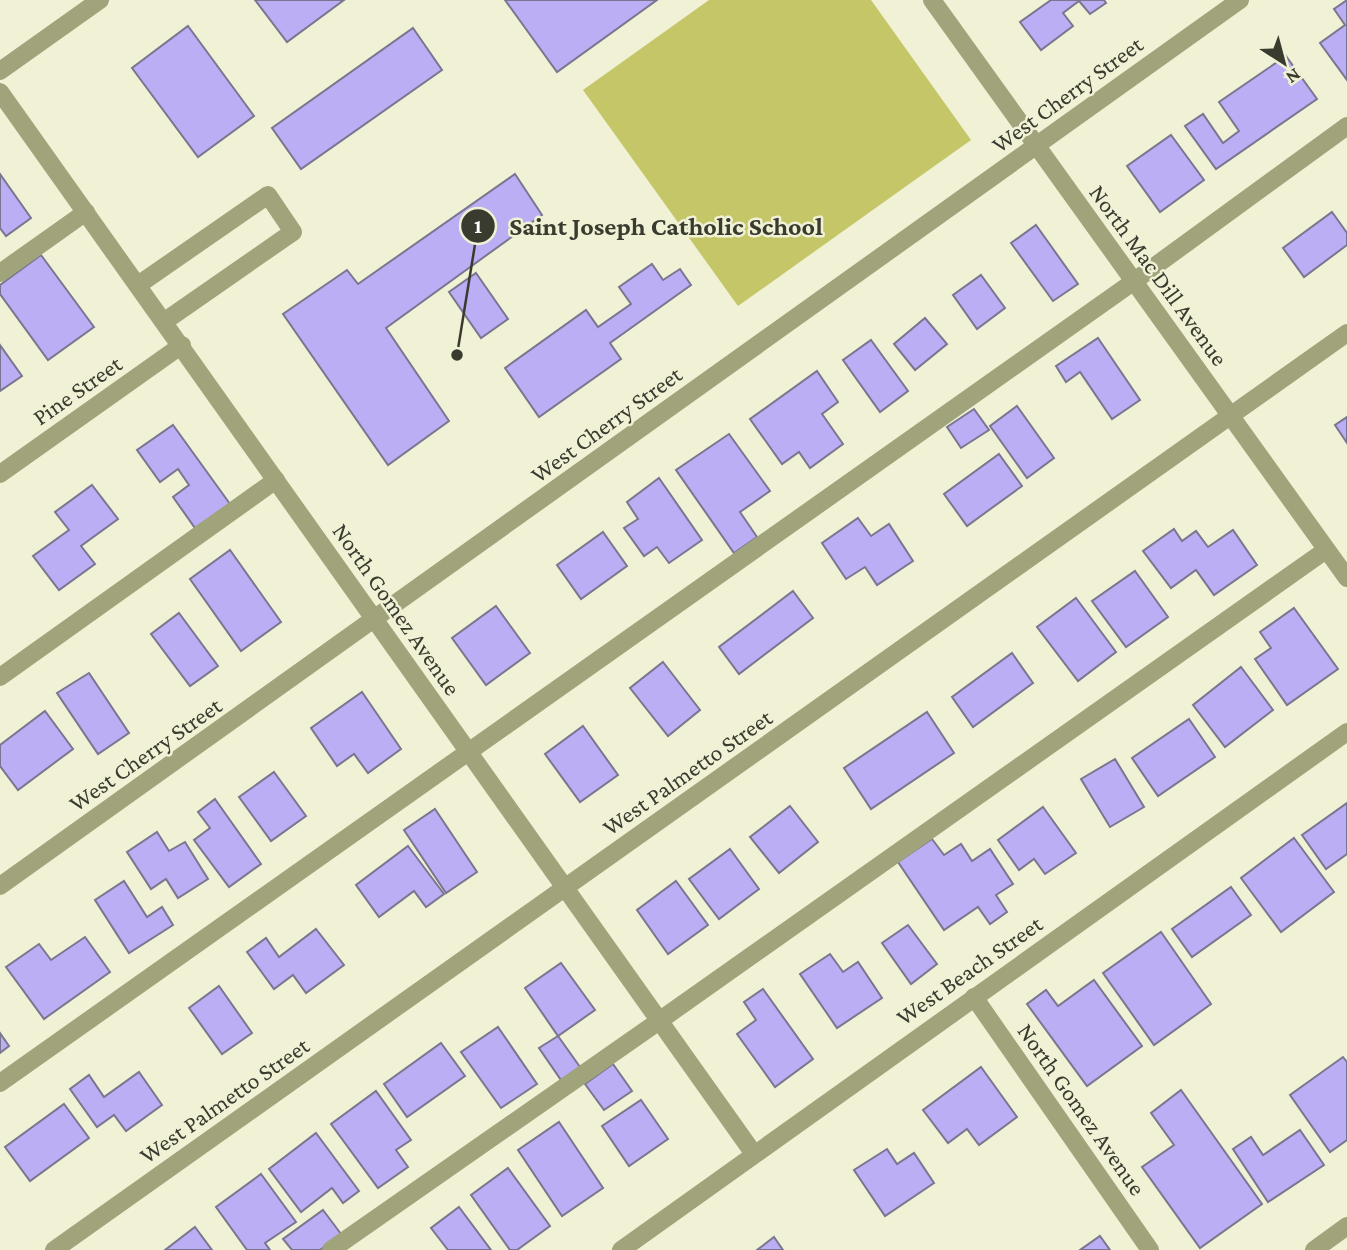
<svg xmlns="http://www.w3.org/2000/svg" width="1347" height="1250" font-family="'Crimson Pro',serif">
	<rect width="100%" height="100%" fill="#f0f1d5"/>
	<path fill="#c4c667" d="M709 0H871L971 140 738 306 583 90Z"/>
	<g fill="#bbaef5" stroke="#7a768f" stroke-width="2">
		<path d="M255 0H344L287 42Z"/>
		<path d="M505 0H657L557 72Z"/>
		<path d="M1051 0H1104L1106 3 1090 14 1079 1 1063 13 1073 26 1041 50 1020 22Z"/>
		<path d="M1347 0V80L1320 43 1345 25 1334 9Z"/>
		<path d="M188 26 254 116 198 157 132 68Z"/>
		<path d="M413 28 442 70 301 169 272 128Z"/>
		<path d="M1286 56 1317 99 1216 169 1185 126 1203 114 1223 143 1239 131 1219 102Z"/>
		<path d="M1171 135 1204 180 1160 212 1127 166Z"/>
		<path d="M0 174 31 218 6 236 0 228Z"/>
		<path d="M515 174 542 215 386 328 449 421 388 465 283 314 347 270 358 284Z"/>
		<path d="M1332 212 1347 233V245L1304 277 1283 248Z"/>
		<path d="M1036 225 1078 284 1053 301 1011 243Z"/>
		<path d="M41 255 94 327 48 360 0 294V285Z"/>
		<path d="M652 264 663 280 680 269 691 285 610 343 621 359 539 417 505 368 586 310 598 327 631 304 619 287Z"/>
		<path d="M476 273 508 319 481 338 449 292Z"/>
		<path d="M981 275 1005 308 977 329 953 295Z"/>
		<path d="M925 318 947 344 915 370 894 344Z"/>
		<path d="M1098 338 1140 400 1112 419 1080 372 1066 382 1056 366Z"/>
		<path d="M871 340 908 391 880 412 843 360Z"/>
		<path d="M0 345 22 376 0 391Z"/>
		<path d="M817 371 838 402 822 414 843 444 810 468 799 452 782 464 750 419Z"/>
		<path d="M1017 406 1054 458 1027 478 990 426Z"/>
		<path d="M974 409 989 430 961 448 947 427Z"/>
		<path d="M1347 417V443L1335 425Z"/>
		<path d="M173 425 230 504 195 528 173 497 189 485 178 469 160 482 137 450Z"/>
		<path d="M729 434 770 491 740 512 757 537 734 553 676 470Z"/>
		<path d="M999 454 1022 486 967 526 944 494Z"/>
		<path d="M659 478 702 540 669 563 657 547 644 556 624 528 638 519 627 502Z"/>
		<path d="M92 485 118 519 81 546 95 564 59 590 33 556 69 530 55 512Z"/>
		<path d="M858 518 871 536 889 524 913 561 877 585 865 567 846 579 822 543Z"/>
		<path d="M1174 529 1182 541 1196 531 1208 547 1233 530 1257 565 1214 595 1196 570 1171 588 1143 551Z"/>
		<path d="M603 532 627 566 581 599 557 565Z"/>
		<path d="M230 550 281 622 241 651 190 579Z"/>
		<path d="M1135 571 1168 617 1126 647 1092 601Z"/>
		<path d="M793 591 813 618 739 674 719 647Z"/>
		<path d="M1076 598 1116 652 1078 681 1037 627Z"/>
		<path d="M496 606 530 653 486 685 452 638Z"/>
		<path d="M1294 608 1338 669 1287 705 1255 659 1271 648 1260 632Z"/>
		<path d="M179 613 218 666 190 686 151 634Z"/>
		<path d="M1012 653 1033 683 973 727 952 697Z"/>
		<path d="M663 662 700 710 668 736 630 688Z"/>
		<path d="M1241 667 1273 710 1225 747 1193 705Z"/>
		<path d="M89 673 129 733 98 754 57 693Z"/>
		<path d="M362 692 401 749 368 773 354 754 337 766 311 728Z"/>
		<path d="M45 711 73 749 18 790 0 766V745Z"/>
		<path d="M927 712 954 753 871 809 844 768Z"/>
		<path d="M1189 719 1215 757 1158 796 1132 758Z"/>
		<path d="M583 726 618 775 580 802 545 754Z"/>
		<path d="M1115 759 1144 807 1110 827 1081 779Z"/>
		<path d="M274 772 306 816 271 841 239 797Z"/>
		<path d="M215 799 261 864 229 887 194 840 210 828 198 812Z"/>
		<path d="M1347 803V854L1326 869 1302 835Z"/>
		<path d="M790 806 818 842 779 873 750 837Z"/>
		<path d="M1043 807 1076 853 1045 874 1034 859 1019 870 998 840Z"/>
		<path d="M435 809 477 872 446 893 404 830Z"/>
		<path d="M157 832 169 851 185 842 208 879 178 898 166 879 151 889 127 852Z"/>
		<path d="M1294 838 1334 892 1281 932 1241 878Z"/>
		<path d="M932 839 944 855 961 844 972 861 990 849 1013 884 996 895 1007 912 990 924 978 907 944 930 898 862Z"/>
		<path d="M408 846 444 894 426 907 414 891 379 917 356 885Z"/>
		<path d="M730 849 759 889 719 919 689 879Z"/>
		<path d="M124 881 147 917 162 907 173 925 129 953 95 900Z"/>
		<path d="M676 881 708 925 668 954 637 910Z"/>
		<path d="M1231 887 1251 915 1192 957 1172 929Z"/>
		<path d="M908 925 937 964 911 984 882 943Z"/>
		<path d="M316 929 344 965 306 993 293 975 274 989 247 952 266 938 279 957Z"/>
		<path d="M1161 932 1211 1004 1154 1045 1103 973Z"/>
		<path d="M85 937 110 972 44 1019 6 967 39 944 51 960Z"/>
		<path d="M830 954 843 972 858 962 882 998 837 1028 800 974Z"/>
		<path d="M561 963 595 1010 558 1036 525 988Z"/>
		<path d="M1094 980 1142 1046 1087 1086 1027 1004 1046 990 1058 1006Z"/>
		<path d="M219 986 252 1033 222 1054 189 1008Z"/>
		<path d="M763 989 813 1059 775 1087 737 1034 756 1020 744 1002Z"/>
		<path d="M498 1027 537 1084 501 1108 461 1052Z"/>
		<path d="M0 1033 9 1046 0 1053Z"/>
		<path d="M558 1036 580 1067 561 1080 539 1048Z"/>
		<path d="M441 1043 465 1076 407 1117 384 1084Z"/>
		<path d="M1343 1057 1347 1062V1140L1330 1152 1290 1095Z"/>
		<path d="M613 1064 632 1091 604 1110 585 1084Z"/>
		<path d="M981 1067 1017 1117 979 1145 967 1129 948 1143 923 1110Z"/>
		<path d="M139 1072 162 1105 126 1131 114 1115 97 1127 70 1089 89 1075 104 1097Z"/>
		<path d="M1181 1090 1262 1204 1200 1248 1142 1167 1174 1145 1151 1113Z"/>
		<path d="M376 1091 411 1140 396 1150 408 1167 378 1188 331 1124Z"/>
		<path d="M641 1100 668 1139 629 1166 602 1126Z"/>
		<path d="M64 1104 89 1138 30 1181 5 1147Z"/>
		<path d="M559 1122 603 1188 562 1216 518 1150Z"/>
		<path d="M1300 1130 1324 1165 1268 1202 1233 1149 1251 1137 1263 1155Z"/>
		<path d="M316 1133 359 1191 343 1203 332 1188 301 1212 269 1169Z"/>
		<path d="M887 1149 897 1164 914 1153 934 1183 885 1216 854 1170Z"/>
		<path d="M508 1168 550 1226 517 1250H510L471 1195Z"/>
		<path d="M261 1174 296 1222 265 1243 270 1250H247L216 1207Z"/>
		<path d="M459 1207 491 1250H448L431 1228Z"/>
		<path d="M323 1210 341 1234 320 1250H292L283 1239Z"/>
		<path d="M195 1227 212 1250H165Z"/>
		<path d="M1100 1236 1110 1250H1080Z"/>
		<path d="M774 1237 783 1250H757Z"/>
	</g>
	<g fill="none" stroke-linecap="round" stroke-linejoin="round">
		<g stroke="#a1a37a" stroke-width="18">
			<path d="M932 0 1347 578"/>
			<path d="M0 71 100 0"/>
			<path d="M0 92 754 1154"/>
			<path d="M0 273 86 212"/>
			<path d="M138 285 268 195 293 232 165 321"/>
			<path d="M0 474 182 345"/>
			<path d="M0 677 276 480"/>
			<path d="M0 886 1240 0"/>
			<path d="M974 997 1150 1250"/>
			<path d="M0 1083 1133 282 1347 126"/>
			<path d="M54 1250 1347 333"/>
			<path d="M331 1250 659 1021 1326 550"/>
			<path d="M621 1250 1347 732"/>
			<path d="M1314 1250 1347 1226"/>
		</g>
	</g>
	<g text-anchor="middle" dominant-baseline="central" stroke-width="5" stroke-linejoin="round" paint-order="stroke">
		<g font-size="24" fill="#3a3b2f" stroke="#f0f1d5">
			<text transform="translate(1067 94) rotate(-36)">West Cherry Street</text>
			<text transform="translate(1159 275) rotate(54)">North Mac Dill Avenue</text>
			<text transform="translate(77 390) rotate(-35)">Pine Street</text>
			<text transform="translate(606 424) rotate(-36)">West Cherry Street</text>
			<text transform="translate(397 609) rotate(55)">North Gomez Avenue</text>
			<text transform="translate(145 754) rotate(-35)">West Cherry Street</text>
			<text transform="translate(687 772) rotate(-35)">West Palmetto Street</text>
			<text transform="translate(969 970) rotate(-35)">West Beach Street</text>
			<text transform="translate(224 1100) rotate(-35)">West Palmetto Street</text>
			<text transform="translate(1082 1109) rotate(55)">North Gomez Avenue</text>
		</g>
	</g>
	<path fill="none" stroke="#3a3b2f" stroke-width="2.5" d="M457 355L478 226"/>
	<g fill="#3a3b2f" stroke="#f0f1d5" stroke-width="2.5">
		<circle cx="457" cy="355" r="7"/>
		<circle cx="478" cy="226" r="18"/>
	</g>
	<g font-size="21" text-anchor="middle" font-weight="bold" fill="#fff">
		<text x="478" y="233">1</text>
	</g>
	<g font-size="26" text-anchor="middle" font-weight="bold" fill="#3a3b2f" stroke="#f0f1d5" stroke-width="5" stroke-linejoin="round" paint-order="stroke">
		<text x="666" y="235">Saint Joseph Catholic School</text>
	</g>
	<g transform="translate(1284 63) rotate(144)" stroke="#f0f1d5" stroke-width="5" paint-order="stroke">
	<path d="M0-5L12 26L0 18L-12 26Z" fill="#3a3b2f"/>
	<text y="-10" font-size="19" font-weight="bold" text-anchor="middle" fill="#3a3b2f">N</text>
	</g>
</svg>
